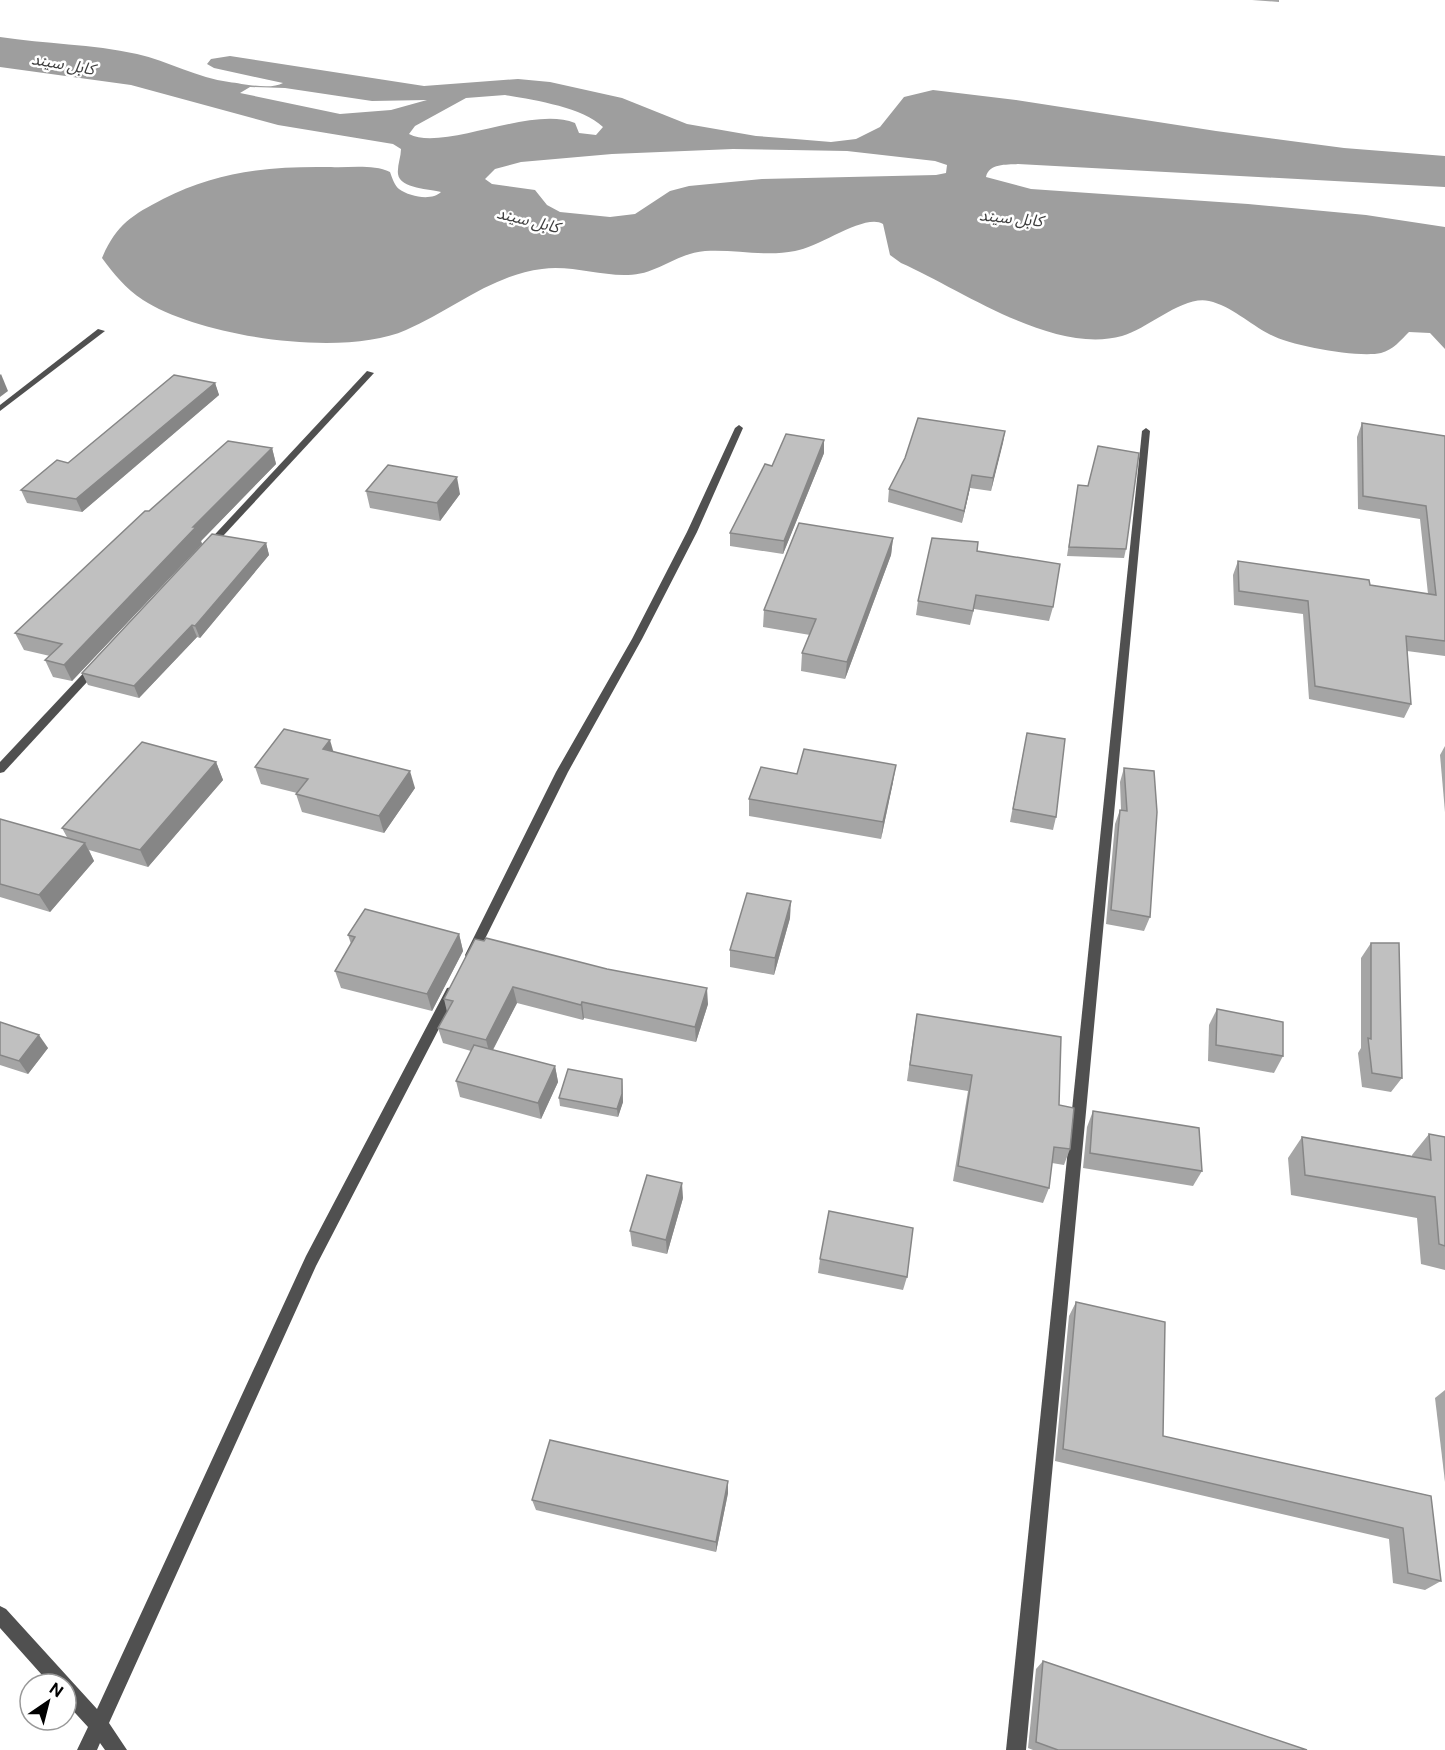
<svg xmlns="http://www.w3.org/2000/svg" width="1445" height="1750" font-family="'Public Sans','Noto Sans Arabic',sans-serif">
	<rect width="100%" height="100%" fill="#fff"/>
	<path fill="#9e9e9e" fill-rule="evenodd" d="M0 37C45 44 92 44 137 54 168 61 198 78 229 82 244 84 271 90 283 83L214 68 207 64 211 59 230 56 424 86 518 79 550 82 622 98 687 124 756 136 795 139 831 142 856 139 880 127 904 97 933 90 1016 100 1216 131 1344 148 1445 156V187L1018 164C1006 165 989 163 986 177L1031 189 1248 204 1366 215 1445 227V349L1430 333 1409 332C1401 340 1393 350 1381 353 1358 358 1290 346 1269 334 1250 324 1231 306 1209 301 1183 295 1148 329 1122 336 1053 355 962 290 901 263L890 255 883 224C865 213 820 247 795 251 765 257 735 249 705 251 677 253 656 275 628 275 599 276 571 265 542 269 492 275 452 310 406 330 343 358 200 337 143 300 125 288 114 274 102 258 116 225 132 215 163 199 217 171 270 166 331 167 349 168 373 164 390 172 392 178 395 186 399 189 410 197 432 201 441 192 431 189 400 189 398 174 397 166 401 157 401 149L393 144 278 125 131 85 0 67ZM250 87 285 88 372 101 427 100 391 110 340 114 240 93ZM505 95C534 100 582 107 603 127L596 135 579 133 575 123C531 105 443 152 409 134L415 126 466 98ZM733 149 847 151 935 161 947 165 946 173 936 175 762 179 689 186 670 191 635 214 610 217 560 212 547 205 535 190 492 184 485 179 495 169 521 162 612 154Z"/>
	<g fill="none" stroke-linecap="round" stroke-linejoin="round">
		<g fill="#505050" fill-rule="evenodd">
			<path d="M98 329 105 331 0 411V405Z"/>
			<path d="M367 371 374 373 211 549H205V545Z"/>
			<path d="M739 425 743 428 697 532 642 639 568 772 475 959H467L465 955 556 772 632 639 687 532 735 428Z"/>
			<path d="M1146 428 1150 431 1026 1750H1006L1142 431Z"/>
			<path d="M95 664 99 665 100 667 99 669 4 772 0 773V762L91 665Z"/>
			<path d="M452 987 457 988 458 992 316 1266 109 1723 127 1750H105L100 1743 97 1750H77L88 1727 66 1703V1684H50L0 1628V1606L6 1609 97 1709 306 1256 447 988Z"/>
		</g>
	</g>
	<g fill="#a5a5a5">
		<path d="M1252 0H1279V2Z"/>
		<path d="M215 383 219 395 82 512 27 503 21 490 68 463Z"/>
		<path d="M1362 423 1445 436V656L1407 651 1411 704 1404 718 1309 699 1303 614 1234 605 1233 575 1238 561 1370 585 1428 594 1420 519 1358 509 1357 437Z"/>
		<path d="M1005 431 991 491 970 488 962 523 888 502 889 489Z"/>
		<path d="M272 448 276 464 201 541 202 544 72 681 53 677 45 660 50 656 24 650 15 633 149 511Z"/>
		<path d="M824 453 783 554 730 546V533L772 466Z"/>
		<path d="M1078 485 1126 549 1124 558 1067 556Z"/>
		<path d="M366 491 460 494 440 521 370 508Z"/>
		<path d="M893 538 891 555 845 679 801 671 802 653 810 635 763 627 764 610Z"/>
		<path d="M266 543 269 555 200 638 197 637 139 698 88 685 82 673Z"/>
		<path d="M977 551 1053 607 1049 621 974 609 970 625 916 615 918 601Z"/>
		<path d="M1027 733 1056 817 1053 830 1010 822Z"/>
		<path d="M1445 746V812L1440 755Z"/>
		<path d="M334 752 415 788 384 833 302 812 296 794 297 793 261 784 255 767Z"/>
		<path d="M216 762 223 780 148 867 89 850 94 861 50 912 0 897V819L68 839 62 828Z"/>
		<path d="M1124 768 1150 917 1144 931 1106 924 1115 824 1120 810H1121L1120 782Z"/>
		<path d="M797 774 893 782 881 839 749 816V799Z"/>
		<path d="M790 918 774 975 730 967V950Z"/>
		<path d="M459 934 463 951 432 1011 341 988 335 971 351 944 348 935Z"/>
		<path d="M475 939 708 1004 696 1042 584 1018 583 1020 517 1003 493 1050 555 1066 558 1082 541 1119 460 1097 456 1081 471 1051 443 1043 438 1028 447 1012 444 999Z"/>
		<path d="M1371 943 1402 1078 1391 1092 1362 1087 1358 1053 1361 1048V958Z"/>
		<path d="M1217 1009 1283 1056 1274 1073 1208 1061 1209 1025Z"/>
		<path d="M917 1014 1059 1105 1070 1149 1064 1165 1052 1163 1049 1188 1043 1203 953 1181 968 1091 907 1081 914 1031Z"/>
		<path d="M0 1022 48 1048 28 1074 0 1065Z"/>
		<path d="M622 1079 623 1102 618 1117 560 1106 559 1098Z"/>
		<path d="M1093 1111 1202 1171 1193 1186 1083 1168 1087 1127Z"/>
		<path d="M1429 1134 1445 1137V1270L1421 1264 1417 1218 1291 1195 1288 1158 1302 1137 1412 1156V1155Z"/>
		<path d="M683 1198 667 1254 632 1246 630 1231Z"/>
		<path d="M820 1259 907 1277 903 1290 818 1273Z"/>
		<path d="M1076 1302 1163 1436 1431 1496 1441 1581 1425 1590 1393 1583 1389 1539 1055 1461 1069 1316Z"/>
		<path d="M1445 1390V1482L1435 1398Z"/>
		<path d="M728 1481V1493L716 1552 536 1510 532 1500Z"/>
		<path d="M1043 1661 1307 1750H1033L1028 1748 1036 1669Z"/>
	</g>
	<g fill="#868686">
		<path d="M1 374 8 391 0 397V375Z"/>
		<path d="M215 383 219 395 82 512 76 499Z"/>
		<path d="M1005 431 1003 443 991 491 993 478Z"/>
		<path d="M824 440V453L783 554 784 541Z"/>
		<path d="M272 448 276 464 201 541 202 544 72 681 64 665 193 527Z"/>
		<path d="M972 475 970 488 962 523 964 511Z"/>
		<path d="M457 477 460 494 440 521 437 503Z"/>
		<path d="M893 538 891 555 845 679 847 662Z"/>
		<path d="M266 543 269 555 200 638 195 626Z"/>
		<path d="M192 625 197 637 139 698 134 686Z"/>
		<path d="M330 740 335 757 323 749Z"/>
		<path d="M216 762 223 780 148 867 140 850Z"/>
		<path d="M896 765 893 782 881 839 883 822Z"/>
		<path d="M410 771 415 788 384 833 379 816Z"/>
		<path d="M85 843 94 861 50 912 39 895Z"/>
		<path d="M791 901 790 918 774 975 775 958Z"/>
		<path d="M459 934 463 951 432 1011 427 994Z"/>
		<path d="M513 987 517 1003 490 1055 486 1040Z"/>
		<path d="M707 988 708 1004 696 1042 695 1027Z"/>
		<path d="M582 1002 584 1018 583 1020 581 1005Z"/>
		<path d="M39 1035 48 1048 28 1074 19 1061Z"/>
		<path d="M555 1066 558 1082 541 1119 538 1103Z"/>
		<path d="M622 1079 623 1102 618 1117 617 1109Z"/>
		<path d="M682 1183 683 1198 667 1254 666 1240Z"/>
		<path d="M728 1481V1493L716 1552V1542Z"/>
	</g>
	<g fill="#c0c0c0" stroke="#868686" stroke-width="1.5">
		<path d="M174 375 215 383 76 499 21 490 57 460 68 463Z"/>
		<path d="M918 418 1005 431 993 478 972 475 964 511 889 489 905 458Z"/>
		<path d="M1362 423 1445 436V641L1406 636 1411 704 1315 686 1308 601 1239 591 1238 561 1369 580 1370 585 1436 595 1426 506 1363 496Z"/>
		<path d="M786 434 824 440 784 541 730 533 765 464 772 466Z"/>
		<path d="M228 441 272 448 193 527H196L64 665 45 660 62 644 15 633 145 511H149Z"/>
		<path d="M1098 446 1139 453 1126 549 1069 547 1078 485 1088 486Z"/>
		<path d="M388 465 457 477 437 503 366 491Z"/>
		<path d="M799 523 893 538 847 662 802 653 816 619 764 610Z"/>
		<path d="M212 534 266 543 195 626 192 625 134 686 82 673Z"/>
		<path d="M932 538 978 542 977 551 1060 564 1053 607 976 595 973 611 918 601Z"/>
		<path d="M284 729 330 740 323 749 410 771 379 816 296 794 308 779 255 767Z"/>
		<path d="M1027 733 1065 739 1056 817 1013 809Z"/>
		<path d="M142 742 216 762 140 850 62 828Z"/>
		<path d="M804 749 896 765 883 822 749 799 761 767 797 774Z"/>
		<path d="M1124 768 1154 771 1157 812 1150 917 1111 910 1120 810 1127 811Z"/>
		<path d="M0 819 85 843 39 895 0 884Z"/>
		<path d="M747 893 791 901 775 958 730 950Z"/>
		<path d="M365 909 459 934 427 994 335 971 355 937 348 935Z"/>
		<path d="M486 938 607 969 707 988 695 1027 582 1002 581 1005 513 987 486 1040 438 1028 453 1001 444 999 475 939 484 941Z"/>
		<path d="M1371 943H1399L1402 1078 1372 1073 1368 1038 1371 1039Z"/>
		<path d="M1217 1009 1283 1022V1056L1216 1045Z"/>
		<path d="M917 1014 1061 1037 1059 1105 1074 1108 1070 1149 1054 1147 1049 1188 958 1166 972 1075 910 1065Z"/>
		<path d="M0 1022 39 1035 19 1061 0 1055Z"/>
		<path d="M474 1045 555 1066 538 1103 456 1081Z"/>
		<path d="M568 1069 622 1079V1094L617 1109 559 1098Z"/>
		<path d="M1093 1111 1199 1128 1202 1171 1090 1153Z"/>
		<path d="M1429 1134 1445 1137V1246L1439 1244 1435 1197 1305 1175 1302 1137 1431 1160Z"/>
		<path d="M647 1175 682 1183 666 1240 630 1231Z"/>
		<path d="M829 1211 913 1228 907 1277 820 1259Z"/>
		<path d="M1076 1302 1165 1322 1163 1436 1431 1496 1441 1581 1408 1573 1403 1528 1063 1449Z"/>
		<path d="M550 1440 728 1481 716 1542 532 1500Z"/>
		<path d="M1043 1661 1307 1750H1058L1036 1742Z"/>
	</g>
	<g text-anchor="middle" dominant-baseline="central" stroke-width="5" stroke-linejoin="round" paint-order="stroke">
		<g font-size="16" font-style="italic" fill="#3f3f3f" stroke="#fff">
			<text transform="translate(63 64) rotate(10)">کابل سيند</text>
			<text transform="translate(1011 218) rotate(6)">کابل سيند</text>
			<text transform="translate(528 220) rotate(14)">کابل سيند</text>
		</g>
	</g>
	<g transform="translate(48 1702) rotate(35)"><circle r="28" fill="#ffffff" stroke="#999999" stroke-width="1.5"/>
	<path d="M0-4.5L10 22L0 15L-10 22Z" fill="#000000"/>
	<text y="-9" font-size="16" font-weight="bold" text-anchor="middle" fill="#000000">N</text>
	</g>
</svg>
